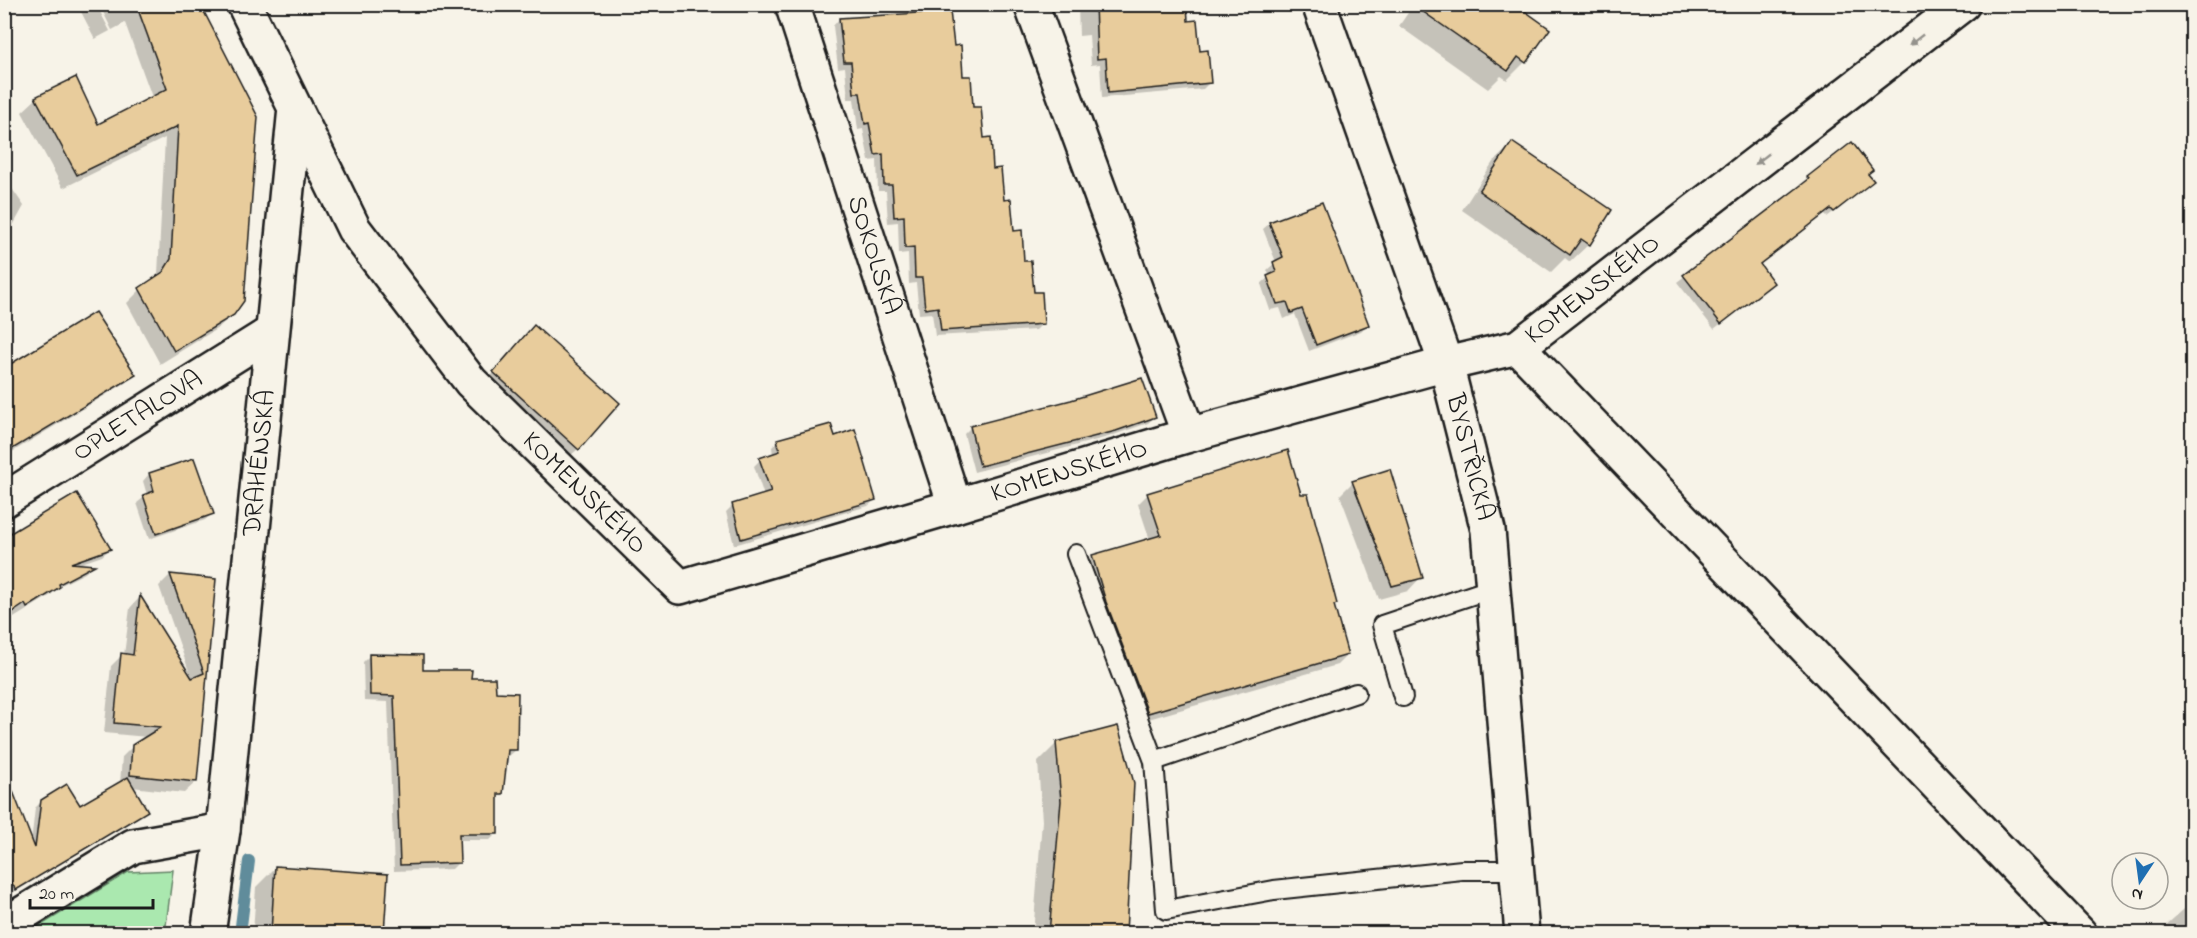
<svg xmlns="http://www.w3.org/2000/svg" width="2197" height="938" font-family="'Indie Flower',sans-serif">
	<rect width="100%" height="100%" fill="#f7f3e8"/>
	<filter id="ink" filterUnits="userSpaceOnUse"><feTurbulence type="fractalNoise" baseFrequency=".0167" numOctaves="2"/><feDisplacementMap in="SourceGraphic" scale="12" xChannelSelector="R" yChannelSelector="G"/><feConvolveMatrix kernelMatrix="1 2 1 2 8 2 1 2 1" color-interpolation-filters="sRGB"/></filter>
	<g filter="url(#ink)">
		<path fill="#aae8af" stroke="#638266" stroke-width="1.5" d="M173 870 165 933H28L128 872Z"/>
		<g fill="#0003">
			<path d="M77 4H96L110 31 95 39Z"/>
			<path d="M99 4H165L233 314 218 328 160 364 127 303 140 290 155 280 158 274 165 138 63 188 22 112 36 99 75 79 98 126 152 97 125 23 112 30Z"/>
			<path d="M1068 4H1185L1187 22 1210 82 1203 89 1102 98 1100 64 1091 65 1089 35 1079 36 1078 5Z"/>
			<path d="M1414 4H1512L1525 62 1507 80 1501 76 1488 89 1399 26Z"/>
			<path d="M839 19 952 47 1042 324 1036 330 935 336 932 313 919 314 916 283 909 284 908 253 899 254 898 222 888 223 886 191H878L877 160 869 161 863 129 858 130 854 99H848L845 67 838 68 833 26Z"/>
			<path d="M1512 144 1589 244 1570 262 1565 258 1551 272 1462 210 1493 162Z"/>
			<path d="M1866 175 1865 187 1827 217 1824 214 1758 265 1765 289 1714 329 1677 282 1802 185 1808 178Z"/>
			<path d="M4 177 24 206 4 242Z"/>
			<path d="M1270 223 1368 324 1361 331 1309 351 1295 314 1284 319 1280 308 1270 310 1261 284 1270 276 1267 270 1276 262 1263 229Z"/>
			<path d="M527 333 578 449 571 455 488 380Z"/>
			<path d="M4 371 134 374 125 383 4 457Z"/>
			<path d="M1155 417 1148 423 1108 437 974 472 964 434 971 427Z"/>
			<path d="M833 438 875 500 868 506 734 545 726 512 733 505 764 496 754 466 760 460 773 455 772 447 778 441Z"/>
			<path d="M193 460 212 514 205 520 149 539 137 503 147 495 143 481 149 474Z"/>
			<path d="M1353 482 1421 577 1408 591 1379 599 1340 495Z"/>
			<path d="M1148 494 1333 606 1347 655 1337 665 1138 722 1083 566 1093 556 1150 540 1138 504Z"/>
			<path d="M4 540 110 549 102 556 76 565 91 567 85 573 59 586 51 595 4 624Z"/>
			<path d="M170 575 214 580 196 782 184 793 132 787 146 811 139 817 9 895 4 888V775L31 844 35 808 42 801 79 807 120 784 122 757 133 746 147 737 104 733 111 666 122 655H124L130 608 140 597 190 674 159 586Z"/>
			<path d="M369 656 421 672 470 680 495 694 516 750 509 756H506L502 793 496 799 497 833 490 840H458L459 862 452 869 394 871 388 702 364 701 363 662Z"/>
			<path d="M1057 743 1133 783 1125 934H1033L1042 821 1038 762Z"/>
			<path d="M275 868 387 875 383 934H253L256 887Z"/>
			<path d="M2192 902V934H2156Z"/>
		</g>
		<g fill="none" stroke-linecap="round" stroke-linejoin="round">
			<path stroke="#618c9b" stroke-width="12" d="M240 934 249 861"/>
		</g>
		<g fill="#e8cc9c" stroke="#1c1c1c" stroke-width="1.5">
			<path d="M136 4H200L258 117 244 301 234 315 174 351 139 288 163 272 171 259 178 126 77 175 35 97 76 77 98 124 167 89Z"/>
			<path d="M1095 4H1187L1188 21 1197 20 1200 51 1208 50 1211 83 1108 93 1106 58 1097 59Z"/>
			<path d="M1412 4H1515L1550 29 1526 63 1518 57 1508 71Z"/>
			<path d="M950 11 954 46 961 45 963 76H971L973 107H981L984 138 991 137 993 169 1001 168 1004 200 1011 199 1014 231 1022 230 1024 261H1031L1034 292H1042L1044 324 941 331 938 307 925 309 922 278H915L914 247 905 248 904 216 894 217 892 185H884L883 154 875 155 869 123 865 124 860 93H854L851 62H844L839 18Z"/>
			<path d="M1512 142 1612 210 1590 245 1581 239 1570 255 1479 191Z"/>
			<path d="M1852 142 1873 170 1868 174 1874 181 1834 212 1831 209 1760 264 1774 283 1721 324 1683 275 1809 179 1807 177Z"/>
			<path d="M1322 202 1369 325 1316 345 1302 309 1291 313 1287 302 1277 304 1267 276 1276 272 1273 262 1283 257 1269 222Z"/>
			<path d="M95 312 136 375 4 454V368Z"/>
			<path d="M534 325 620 403 579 450 493 372Z"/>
			<path d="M1142 378 1156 417 1116 431 980 466 970 426 1071 400Z"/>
			<path d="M831 424 835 436 855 429 876 500 741 539 732 504 771 492 759 458 780 451 777 439Z"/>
			<path d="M1288 450 1301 494H1308L1337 604 1334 605 1348 655 1148 713 1106 602 1092 555 1161 535 1147 493Z"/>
			<path d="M194 458 214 514 156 534 143 495 154 491 149 473Z"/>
			<path d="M1390 469 1423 578 1392 586 1352 481Z"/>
			<path d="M77 493 111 549 71 563 95 565 59 584 60 587 27 608 25 604 4 618V537Z"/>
			<path d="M170 574 216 579 197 782 130 775 132 745 161 727 114 723 121 653 133 655 140 595 192 678 204 673Z"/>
			<path d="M369 654 423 655V670H472L471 678H495L496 692 518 693 517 750H508L503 794H498V834H459L460 863 400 865 394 696 370 695Z"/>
			<path d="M1118 726 1134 783 1126 933H1049L1061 801 1056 742Z"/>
			<path d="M4 776H7L35 848 41 800 67 784 80 805 128 777 148 811 16 890 4 871Z"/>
			<path d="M275 866 388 874 384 933H271Z"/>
		</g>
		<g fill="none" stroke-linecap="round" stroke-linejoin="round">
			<g stroke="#1c1c1c" stroke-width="22">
				<g id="lane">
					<path d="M1076 554 1154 761 1166 910 1274 890 1462 870H1517"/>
					<path d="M1403 697 1382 625 1493 588"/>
					<path d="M1154 761 1356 693"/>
				</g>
			</g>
			<g stroke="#1c1c1c" stroke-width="38">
				<g id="street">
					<path id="s1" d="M792 4 955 506"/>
					<path d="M1031 4 1189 435"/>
					<path id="s2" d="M295 108 354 229 471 382 680 587 955 506 1189 435 1446 364 1518 347 1963 4"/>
					<path d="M1518 347 2080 934"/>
					<path id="s3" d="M4 500 272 332"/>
					<path d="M4 925 133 846 223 830"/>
					<path id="s4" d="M208 934 223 830 295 108 244 4"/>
				</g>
			</g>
			<g stroke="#1c1c1c" stroke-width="38">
				<g id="secondary">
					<path id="s5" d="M1319 4 1446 364 1488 530 1522 934"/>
				</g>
			</g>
			<use href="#lane" stroke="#f7f3e8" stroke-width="18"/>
			<use href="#street" stroke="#f7f3e8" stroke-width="33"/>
			<use href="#secondary" stroke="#f7f3e8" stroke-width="33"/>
		</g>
		<defs><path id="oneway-solid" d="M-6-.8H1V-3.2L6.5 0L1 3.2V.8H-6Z" transform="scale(1.5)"/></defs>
		<g fill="#94928c">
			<use href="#oneway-solid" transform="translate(1916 40) rotate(142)"/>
			<use href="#oneway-solid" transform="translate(1762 159) rotate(142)"/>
		</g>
	</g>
	<g text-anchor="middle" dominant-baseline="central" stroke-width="4.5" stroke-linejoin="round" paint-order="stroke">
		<g font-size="27" fill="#1c1c1c" stroke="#f7f3e8">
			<text stroke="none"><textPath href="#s1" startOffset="264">SOKOLSKÁ</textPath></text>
			<text stroke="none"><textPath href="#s2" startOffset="1586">KOMENSKÉHO</textPath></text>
			<text stroke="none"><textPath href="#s3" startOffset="158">OPLETALOVA</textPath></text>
			<text stroke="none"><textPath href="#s5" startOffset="478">BYSTŘICKÁ</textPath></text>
			<text stroke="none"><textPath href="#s4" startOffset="474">DRAHÉNSKÁ</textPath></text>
			<text stroke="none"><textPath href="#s2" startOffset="1026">KOMENSKÉHO</textPath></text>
			<text stroke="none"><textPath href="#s2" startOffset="486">KOMENSKÉHO</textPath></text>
		</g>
	</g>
	<rect width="2197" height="938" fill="none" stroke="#f7f3e8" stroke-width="24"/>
	<rect x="12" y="12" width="2173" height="914" fill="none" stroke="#1c1c1c" stroke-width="2" filter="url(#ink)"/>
	<g transform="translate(2140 881) rotate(193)"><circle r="28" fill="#f7f3e8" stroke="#9f9d96" stroke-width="1.5"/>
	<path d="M0-4.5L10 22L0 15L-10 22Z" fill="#1f6fb2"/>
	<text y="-9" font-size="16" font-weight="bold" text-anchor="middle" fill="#1c1c1c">N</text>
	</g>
	<path d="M30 899v9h123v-9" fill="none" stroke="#1c1c1c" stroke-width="3"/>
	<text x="39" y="899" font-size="18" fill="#1c1c1c" stroke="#f7f3e8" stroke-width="4.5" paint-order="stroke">20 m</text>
</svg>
